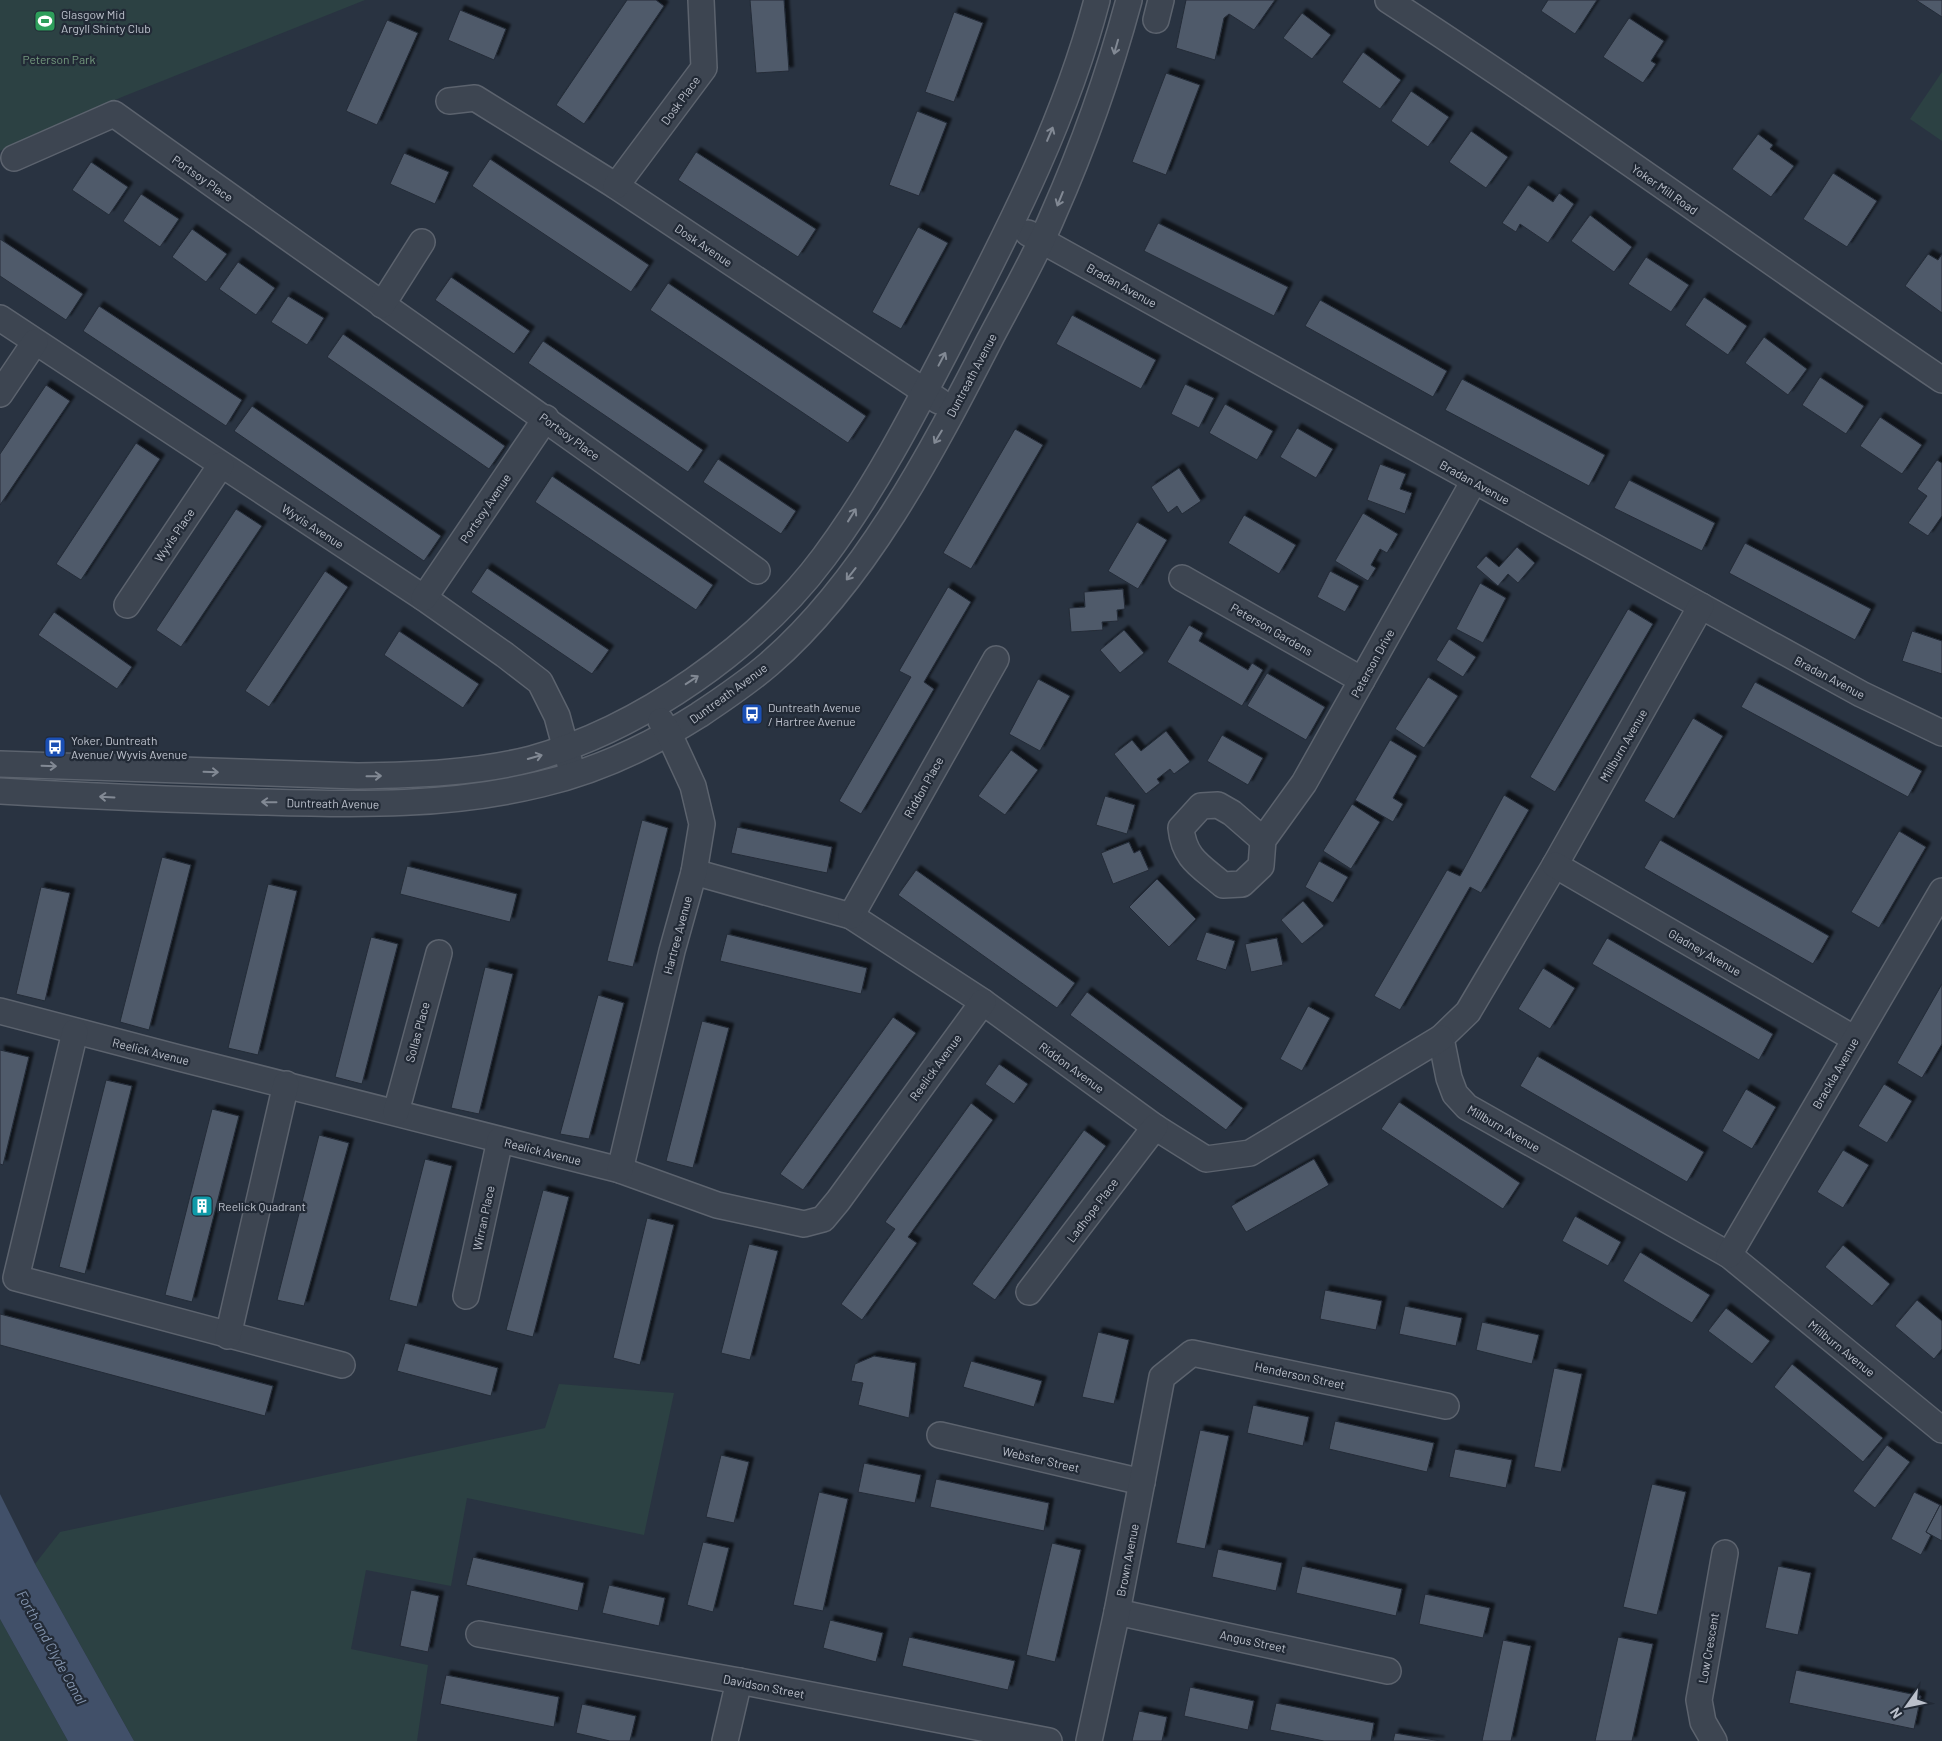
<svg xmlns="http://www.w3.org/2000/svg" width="1942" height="1741" font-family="Barlow,sans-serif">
	<defs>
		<filter id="shadow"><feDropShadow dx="4.5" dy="-4.5" stdDeviation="1" flood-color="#0009"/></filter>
	</defs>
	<rect width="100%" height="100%" fill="#293341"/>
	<g fill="#2c4143">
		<path d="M0 0H365L122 97 0 151Z"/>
		<path d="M1942 72V141L1910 119Z"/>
		<path d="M559 1384 674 1393 644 1535 467 1498 451 1586 366 1570 351 1649 428 1665 417 1741H134L35 1564 60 1532 545 1428Z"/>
		<path d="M0 1619 68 1741H0Z"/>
	</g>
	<path fill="#415069" d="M0 1494 35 1564 134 1741H68L0 1619Z"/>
	<g fill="#505a6a" stroke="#242c38" filter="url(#shadow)">
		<path d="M627 0H656L664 6 584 124 556 105Z"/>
		<path d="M750 0H784L789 71 756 73Z"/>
		<path d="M1186 0H1275L1254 30 1229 14 1224 18 1215 60 1176 48Z"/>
		<path d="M1548 0H1597L1575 34 1541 11Z"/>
		<path d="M1916 0H1942V17Z"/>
		<path d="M460 10 506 29 494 60 448 40Z"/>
		<path d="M954 12 983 23 954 102 925 92Z"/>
		<path d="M1302 13 1331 35 1312 59 1283 38Z"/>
		<path d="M1629 18 1664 41 1651 61 1656 64 1643 83 1603 57Z"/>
		<path d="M387 20 418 33 377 125 346 111Z"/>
		<path d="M1363 52 1401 80 1380 109 1342 82Z"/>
		<path d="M1166 73 1200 85 1166 175 1132 162Z"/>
		<path d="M1411 91 1449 117 1428 147 1391 121Z"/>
		<path d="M917 111 947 123 919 196 889 185Z"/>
		<path d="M1471 131 1508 157 1486 188 1449 162Z"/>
		<path d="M1758 134 1773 145 1770 149 1794 166 1771 197 1732 169Z"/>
		<path d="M696 152 816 229 798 257 678 180Z"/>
		<path d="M404 153 449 172 435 204 390 184Z"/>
		<path d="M490 159 649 265 631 292 472 186Z"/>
		<path d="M91 162 128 187 109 215 72 190Z"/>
		<path d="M1833 173 1877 201 1847 247 1803 219Z"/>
		<path d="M1528 185 1553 202 1559 193 1574 204 1548 243 1520 224 1516 232 1502 223Z"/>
		<path d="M141 194 179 219 160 247 123 221Z"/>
		<path d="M1590 215 1632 247 1614 272 1571 241Z"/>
		<path d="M1158 223 1288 287 1274 316 1144 251Z"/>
		<path d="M918 227 948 243 901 329 872 312Z"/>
		<path d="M192 229 227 254 206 282 172 257Z"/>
		<path d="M0 239 83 294 66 320 0 276Z"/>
		<path d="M1928 254 1938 260 1942 254V313L1905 286Z"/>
		<path d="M1646 257 1689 285 1671 312 1628 284Z"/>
		<path d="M238 262 275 288 256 315 219 289Z"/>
		<path d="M451 277 530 331 514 354 435 300Z"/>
		<path d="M668 283 866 416 848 443 650 310Z"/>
		<path d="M288 296 324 318 307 345 271 322Z"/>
		<path d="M1704 297 1747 326 1728 355 1685 325Z"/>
		<path d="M1320 300 1447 371 1433 397 1305 326Z"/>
		<path d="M99 306 242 400 226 426 83 331Z"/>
		<path d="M1072 315 1156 360 1141 389 1056 344Z"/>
		<path d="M343 334 505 446 489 469 327 357Z"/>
		<path d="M1764 337 1807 369 1788 395 1745 363Z"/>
		<path d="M543 341 703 450 688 472 528 363Z"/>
		<path d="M1820 377 1864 406 1846 434 1802 405Z"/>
		<path d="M1462 379 1605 455 1589 486 1445 410Z"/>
		<path d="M1185 384 1214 398 1199 428 1171 414Z"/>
		<path d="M46 385 70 401 0 505V454Z"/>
		<path d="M1225 404 1273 431 1257 460 1209 433Z"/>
		<path d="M252 406 441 536 424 561 234 431Z"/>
		<path d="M1880 417 1922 445 1902 474 1860 446Z"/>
		<path d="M1297 428 1333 449 1316 478 1280 457Z"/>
		<path d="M1015 429 1043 445 971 569 943 553Z"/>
		<path d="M136 443 160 459 81 580 56 564Z"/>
		<path d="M718 459 796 511 781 534 703 482Z"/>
		<path d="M1937 460 1942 463V516L1928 536 1908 523 1927 496 1917 489Z"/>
		<path d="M1380 464 1406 474 1400 489 1412 493 1405 514 1367 500Z"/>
		<path d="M1179 468 1201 501 1182 514 1177 506 1168 513 1151 487Z"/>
		<path d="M552 476 713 585 696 610 535 502Z"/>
		<path d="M1629 480 1715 523 1702 551 1614 508Z"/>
		<path d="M236 509 262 526 181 647 156 630Z"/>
		<path d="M1363 513 1398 534 1387 553 1380 549 1371 565 1376 568 1368 581 1335 561Z"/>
		<path d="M1244 515 1296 545 1279 574 1228 543Z"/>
		<path d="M1137 522 1167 540 1138 589 1108 571Z"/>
		<path d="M1745 543 1871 609 1855 640 1729 573Z"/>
		<path d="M1517 547 1535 563 1518 583 1508 574 1498 586 1476 567 1486 556 1499 567Z"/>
		<path d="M487 568 609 650 592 674 471 592Z"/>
		<path d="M325 571 348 587 269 707 245 691Z"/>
		<path d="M1330 571 1359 586 1345 612 1317 597Z"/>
		<path d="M1480 583 1506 598 1483 643 1456 629Z"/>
		<path d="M948 587 971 602 924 682 934 689 861 814 839 801 911 677 899 671Z"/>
		<path d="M1123 589 1125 609 1117 610 1118 621 1102 622 1103 630 1071 632 1069 608 1085 607 1084 592Z"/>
		<path d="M1628 609 1653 624 1555 792 1530 777Z"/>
		<path d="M54 612 132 667 117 689 38 635Z"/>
		<path d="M1189 625 1203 633 1199 641 1248 670 1252 663 1263 670 1242 706 1167 662Z"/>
		<path d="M1124 630 1144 653 1120 673 1100 650Z"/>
		<path d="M399 631 479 684 463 708 384 655Z"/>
		<path d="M1912 631 1942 641V674L1902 661Z"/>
		<path d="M1449 639 1476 657 1463 677 1436 660Z"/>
		<path d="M1267 673 1325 707 1306 740 1247 706Z"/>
		<path d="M1428 677 1458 696 1424 748 1395 729Z"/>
		<path d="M1038 679 1070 696 1040 751 1009 734Z"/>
		<path d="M1755 682 1922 771 1908 797 1741 707Z"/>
		<path d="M1693 718 1723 736 1674 819 1644 801Z"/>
		<path d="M1166 731 1190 762 1174 774 1170 769 1157 779 1160 783 1146 794 1114 754 1132 740 1141 751Z"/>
		<path d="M1222 735 1263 758 1248 785 1207 761Z"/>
		<path d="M1390 740 1417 756 1393 798 1403 804 1393 822 1355 800Z"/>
		<path d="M1011 750 1038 770 1005 815 978 796Z"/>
		<path d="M1504 795 1529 810 1481 893 1470 887 1400 1010 1374 996 1447 870 1460 876Z"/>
		<path d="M1105 796 1135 805 1127 834 1096 825Z"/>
		<path d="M1352 804 1380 822 1351 869 1323 851Z"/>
		<path d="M642 820 668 828 633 967 607 961Z"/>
		<path d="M737 827 832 847 827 873 731 853Z"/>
		<path d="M1899 831 1926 847 1879 928 1851 912Z"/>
		<path d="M1660 840 1829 936 1813 964 1644 868Z"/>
		<path d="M1129 842 1134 853 1140 850 1149 870 1113 884 1101 853Z"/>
		<path d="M162 857 191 865 149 1030 120 1022Z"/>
		<path d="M1319 861 1348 877 1333 903 1305 887Z"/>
		<path d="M407 866 517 894 510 922 400 894Z"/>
		<path d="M916 870 1075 983 1057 1008 898 895Z"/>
		<path d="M1157 879 1196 919 1169 947 1129 907Z"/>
		<path d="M268 884 297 891 258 1055 228 1048Z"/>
		<path d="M41 887 70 893 45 1001 16 994Z"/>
		<path d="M1303 901 1324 926 1302 944 1281 920Z"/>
		<path d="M1206 932 1235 941 1226 970 1196 960Z"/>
		<path d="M727 934 867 968 861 994 720 961Z"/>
		<path d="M371 937 398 944 362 1084 335 1077Z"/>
		<path d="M1277 938 1283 965 1251 972 1245 944Z"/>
		<path d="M1607 938 1773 1034 1759 1060 1592 964Z"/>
		<path d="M485 967 513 974 479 1114 451 1108Z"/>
		<path d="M1543 968 1575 988 1550 1029 1518 1009Z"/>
		<path d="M1942 984V1044L1922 1078 1897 1063Z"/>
		<path d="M1087 992 1243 1108 1226 1130 1070 1015Z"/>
		<path d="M598 995 624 1003 589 1139 560 1134Z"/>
		<path d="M1308 1006 1330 1018 1302 1071 1280 1059Z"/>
		<path d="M893 1017 916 1033 803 1190 780 1174Z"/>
		<path d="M702 1021 729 1028 693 1168 666 1161Z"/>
		<path d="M0 1050 29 1057 3 1165 0 1164Z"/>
		<path d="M1537 1056 1704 1152 1687 1182 1520 1086Z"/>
		<path d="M999 1064 1028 1084 1014 1104 985 1084Z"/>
		<path d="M106 1080 132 1086 85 1274 59 1267Z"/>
		<path d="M1884 1084 1912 1101 1887 1143 1858 1126Z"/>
		<path d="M1746 1089 1776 1107 1752 1149 1722 1131Z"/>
		<path d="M1399 1102 1520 1183 1503 1209 1381 1129Z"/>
		<path d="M971 1103 993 1120 908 1237 917 1243 862 1320 841 1304 895 1229 885 1222Z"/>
		<path d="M212 1109 239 1116 192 1302 165 1295Z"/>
		<path d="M1084 1130 1106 1146 995 1300 972 1284Z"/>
		<path d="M319 1135 349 1143 304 1306 277 1300Z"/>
		<path d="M1843 1150 1869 1165 1843 1208 1817 1192Z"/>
		<path d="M425 1159 452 1166 417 1307 389 1300Z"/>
		<path d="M1314 1159 1329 1185 1246 1232 1231 1206Z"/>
		<path d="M543 1190 569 1197 533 1337 506 1330Z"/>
		<path d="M1575 1216 1621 1242 1608 1266 1562 1241Z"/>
		<path d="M647 1218 674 1225 640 1365 613 1358Z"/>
		<path d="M749 1244 778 1251 750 1360 721 1353Z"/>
		<path d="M1843 1245 1890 1284 1872 1306 1825 1267Z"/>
		<path d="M1640 1252 1710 1295 1692 1323 1623 1281Z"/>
		<path d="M1325 1290 1382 1301 1376 1330 1320 1319Z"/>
		<path d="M1917 1300 1942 1321V1349L1934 1359 1895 1326Z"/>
		<path d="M1405 1306 1462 1318 1456 1346 1399 1334Z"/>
		<path d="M1726 1308 1770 1341 1752 1364 1708 1331Z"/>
		<path d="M0 1314 273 1386 265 1416 0 1345Z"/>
		<path d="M1482 1322 1539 1335 1532 1364 1476 1350Z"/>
		<path d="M1098 1332 1129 1340 1114 1404 1082 1397Z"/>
		<path d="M405 1343 498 1368 491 1396 397 1371Z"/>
		<path d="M874 1356 916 1363 909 1418 858 1405 863 1383 851 1381 855 1364Z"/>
		<path d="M971 1361 1042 1381 1034 1407 963 1387Z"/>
		<path d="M1792 1364 1883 1438 1863 1462 1774 1387Z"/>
		<path d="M1554 1368 1582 1374 1561 1472 1534 1467Z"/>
		<path d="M1253 1405 1309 1417 1303 1446 1247 1433Z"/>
		<path d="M1335 1421 1434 1443 1427 1472 1329 1449Z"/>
		<path d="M1200 1430 1229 1436 1205 1549 1176 1543Z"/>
		<path d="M1887 1445 1910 1462 1875 1508 1853 1491Z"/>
		<path d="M1455 1449 1512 1460 1506 1488 1449 1477Z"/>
		<path d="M721 1455 749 1462 734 1523 706 1517Z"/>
		<path d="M864 1463 921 1475 915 1503 858 1492Z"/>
		<path d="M936 1479 1049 1503 1044 1531 930 1507Z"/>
		<path d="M1652 1484 1686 1492 1657 1615 1623 1607Z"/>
		<path d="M819 1492 848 1499 823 1611 793 1605Z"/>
		<path d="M1914 1492 1940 1505 1926 1532 1931 1535 1921 1555 1891 1539Z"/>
		<path d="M1940 1505 1942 1506V1541L1926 1532Z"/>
		<path d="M703 1542 729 1548 713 1612 687 1605Z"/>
		<path d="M1052 1543 1081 1550 1055 1662 1026 1655Z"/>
		<path d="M1218 1549 1282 1563 1276 1591 1212 1577Z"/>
		<path d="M473 1557 584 1583 578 1611 466 1585Z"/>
		<path d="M1302 1566 1402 1589 1396 1616 1296 1593Z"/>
		<path d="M1778 1566 1811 1573 1798 1635 1765 1628Z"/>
		<path d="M609 1585 665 1598 659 1626 602 1613Z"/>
		<path d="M411 1590 439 1596 428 1652 400 1646Z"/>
		<path d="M1425 1594 1490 1608 1483 1638 1419 1624Z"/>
		<path d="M830 1620 883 1633 876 1662 823 1648Z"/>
		<path d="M909 1637 1015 1661 1008 1690 902 1666Z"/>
		<path d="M1618 1637 1653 1644 1632 1741H1595Z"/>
		<path d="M1503 1640 1531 1646 1511 1741H1482Z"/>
		<path d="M1796 1670 1921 1696 1914 1729 1789 1703Z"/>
		<path d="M446 1675 559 1697 554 1727 440 1704Z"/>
		<path d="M1190 1687 1254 1701 1248 1730 1184 1716Z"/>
		<path d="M1276 1703 1374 1723 1371 1741H1324L1270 1730Z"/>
		<path d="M582 1704 636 1716 630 1741H610L576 1733Z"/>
		<path d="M1139 1711 1167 1717 1162 1741H1132Z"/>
		<path d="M1395 1733 1440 1741H1393Z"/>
	</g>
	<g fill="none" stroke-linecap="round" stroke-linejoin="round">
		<g stroke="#5c636e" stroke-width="28">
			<g id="minor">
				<path d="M1388 0C1576 122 1757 254 1942 380"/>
				<path d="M1156 20 1161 0"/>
				<path d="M449 101 475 98 616 186 939 401"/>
				<path d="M14 158 114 114C328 267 544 417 757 571"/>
				<path d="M616 186 704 68 701 0"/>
				<path d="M1028 233 1701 606 1861 694 1942 733"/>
				<path d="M382 305 422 242"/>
				<path d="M0 318 424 598 505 655 540 682 557 716 570 764"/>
				<path d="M0 394 35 342"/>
				<path d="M1182 578 1362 680"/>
				<path d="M424 598 546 418"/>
				<path d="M127 605 221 465"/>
				<path d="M1701 606 1555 865 1468 1012 1441 1038 1449 1078 1455 1094 1467 1107 1729 1255 1942 1430"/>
				<path d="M0 764 358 776C416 775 476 773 531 759 640 729 757 647 824 557 877 486 918 405 959 326 1013 222 1067 115 1097 0"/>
				<path d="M0 791C89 796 178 800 267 802 360 805 451 806 541 784 597 771 650 746 699 715 723 699 747 683 769 664 864 582 932 452 989 341 1011 299 1035 258 1053 215 1084 145 1109 74 1129 0"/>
				<path d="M1263 840 1232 813 1218 805 1201 806 1181 828C1184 859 1201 866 1223 885L1242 884 1261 866 1263 840 1304 783 1474 481"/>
				<path d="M1555 865 1855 1039"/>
				<path d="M694 872 851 916 983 1002 1155 1127 1206 1159 1250 1153 1441 1038"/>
				<path d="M851 916 996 659"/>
				<path d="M0 1011 179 1058 620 1170 717 1205 804 1224 823 1219 838 1201 983 1002"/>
				<path d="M75 1032 16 1278 342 1365"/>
				<path d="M396 1112 439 953"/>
				<path d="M620 1170 672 951 694 872 702 824 693 786 669 734 661 721"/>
				<path d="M1729 1255 1942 891"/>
				<path d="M1029 1292 1155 1127"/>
				<path d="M466 1296 500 1140"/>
				<path d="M228 1336 286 1084"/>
				<path d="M940 1435 1142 1482"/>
				<path d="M1117 1612 1388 1671"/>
				<path d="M479 1634 739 1681 1049 1741"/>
				<path d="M725 1741 739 1681"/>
				<path d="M1089 1741 1117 1612 1162 1377 1192 1353 1446 1406"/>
				<path d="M1714 1741 1703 1722 1699 1700 1725 1553"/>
			</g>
		</g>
		<use href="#minor" stroke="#3d4551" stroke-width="25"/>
	</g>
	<defs><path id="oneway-shaft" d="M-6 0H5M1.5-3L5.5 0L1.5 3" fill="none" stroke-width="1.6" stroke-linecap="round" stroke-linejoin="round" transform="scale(1.25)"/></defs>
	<g stroke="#828994">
		<use href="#oneway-shaft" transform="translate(1116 47) rotate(106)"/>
		<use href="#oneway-shaft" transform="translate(1050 134) rotate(-67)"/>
		<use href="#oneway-shaft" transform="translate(1060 199) rotate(112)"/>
		<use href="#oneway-shaft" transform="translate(942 359) rotate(-62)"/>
		<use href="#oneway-shaft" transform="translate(938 437) rotate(121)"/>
		<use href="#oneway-shaft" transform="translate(852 515) rotate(-58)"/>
		<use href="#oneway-shaft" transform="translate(851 574) rotate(128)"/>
		<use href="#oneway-shaft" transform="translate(692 680) rotate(-33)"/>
		<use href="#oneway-shaft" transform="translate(535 757) rotate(-16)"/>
		<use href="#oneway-shaft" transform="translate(49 766) rotate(2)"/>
		<use href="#oneway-shaft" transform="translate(211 772) rotate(2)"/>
		<use href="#oneway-shaft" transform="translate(374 776) rotate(-1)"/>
		<use href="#oneway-shaft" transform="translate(107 797) rotate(-177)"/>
		<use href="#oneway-shaft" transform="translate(269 802) rotate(-179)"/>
	</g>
	<defs>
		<g id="stadium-square" transform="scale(1.125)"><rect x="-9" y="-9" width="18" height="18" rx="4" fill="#2e9e5b" stroke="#222a36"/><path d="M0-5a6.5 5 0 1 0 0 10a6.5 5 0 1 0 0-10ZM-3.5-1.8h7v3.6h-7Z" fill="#fff"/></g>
		<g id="bus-square" transform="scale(1.125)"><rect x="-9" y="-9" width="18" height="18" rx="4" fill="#1a4fb4" stroke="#222a36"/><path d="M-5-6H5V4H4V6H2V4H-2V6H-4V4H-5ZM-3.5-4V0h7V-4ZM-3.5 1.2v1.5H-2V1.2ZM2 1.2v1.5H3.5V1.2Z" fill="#fff"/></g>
		<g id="building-square" transform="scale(1.125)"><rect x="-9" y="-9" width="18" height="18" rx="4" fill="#0f9aa8" stroke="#222a36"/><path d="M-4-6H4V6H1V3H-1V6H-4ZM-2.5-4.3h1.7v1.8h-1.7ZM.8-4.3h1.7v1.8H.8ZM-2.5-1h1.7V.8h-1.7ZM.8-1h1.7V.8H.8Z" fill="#fff"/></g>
	</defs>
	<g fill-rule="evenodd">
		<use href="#stadium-square" x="45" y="21"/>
		<use href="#bus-square" x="752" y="714"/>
		<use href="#bus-square" x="55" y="747"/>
		<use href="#building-square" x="202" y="1206"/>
	</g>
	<g text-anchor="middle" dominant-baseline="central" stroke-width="4.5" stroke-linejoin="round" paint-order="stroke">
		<g font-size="12" fill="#bbc0cb" stroke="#222a36" text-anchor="start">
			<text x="61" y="14">Glasgow Mid<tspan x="61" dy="14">Argyll Shinty Club</tspan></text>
			<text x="768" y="707">Duntreath Avenue<tspan x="768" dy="14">/ Hartree Avenue</tspan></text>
			<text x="71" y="740">Yoker, Duntreath<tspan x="71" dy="14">Avenue/ Wyvis Avenue</tspan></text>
			<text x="218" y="1206">Reelick Quadrant</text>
		</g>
		<g font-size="12" fill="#749a7e" stroke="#222a36">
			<text x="59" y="59">Peterson Park</text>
		</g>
		<g font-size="12" fill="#bbc0cb" stroke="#222a36">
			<text transform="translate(680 100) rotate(-54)">Dosk Place</text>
			<text transform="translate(203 178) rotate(35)">Portsoy Place</text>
			<text transform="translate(1665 189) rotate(35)">Yoker Mill Road</text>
			<text transform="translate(704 245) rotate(34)">Dosk Avenue</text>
			<text transform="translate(1122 285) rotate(29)">Bradan Avenue</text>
			<text transform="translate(971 375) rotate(-62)">Duntreath Avenue</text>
			<text transform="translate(570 436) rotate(36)">Portsoy Place</text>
			<text transform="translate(1475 482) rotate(29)">Bradan Avenue</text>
			<text transform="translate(485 508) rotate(-56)">Portsoy Avenue</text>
			<text transform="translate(313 526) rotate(33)">Wyvis Avenue</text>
			<text transform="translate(174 535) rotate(-56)">Wyvis Place</text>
			<text transform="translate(1272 629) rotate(30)">Peterson Gardens</text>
			<text transform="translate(1372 663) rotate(-61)">Peterson Drive</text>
			<text transform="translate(1830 677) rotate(28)">Bradan Avenue</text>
			<text transform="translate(728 693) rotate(-36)">Duntreath Avenue</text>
			<text transform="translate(1623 745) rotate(-60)">Millburn Avenue</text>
			<text transform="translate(923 787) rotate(-61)">Riddon Place</text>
			<text transform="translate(333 803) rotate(1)">Duntreath Avenue</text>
			<text transform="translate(677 935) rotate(-75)">Hartree Avenue</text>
			<text transform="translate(1705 952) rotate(30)">Gladney Avenue</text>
			<text transform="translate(417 1032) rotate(-75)">Sollas Place</text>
			<text transform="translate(151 1051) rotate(14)">Reelick Avenue</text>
			<text transform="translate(935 1067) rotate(-54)">Reelick Avenue</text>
			<text transform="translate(1072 1067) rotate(36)">Riddon Avenue</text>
			<text transform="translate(1835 1073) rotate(-60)">Brackla Avenue</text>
			<text transform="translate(1504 1128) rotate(30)">Millburn Avenue</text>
			<text transform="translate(543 1151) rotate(14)">Reelick Avenue</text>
			<text transform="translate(1092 1210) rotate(-53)">Ladhope Place</text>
			<text transform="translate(483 1218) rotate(-78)">Wirran Place</text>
			<text transform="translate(1842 1348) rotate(39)">Millburn Avenue</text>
			<text transform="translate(1300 1375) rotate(12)">Henderson Street</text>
			<text transform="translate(1041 1459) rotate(13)">Webster Street</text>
			<text transform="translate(1127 1560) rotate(-79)">Brown Avenue</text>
			<text transform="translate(1253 1641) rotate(12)">Angus Street</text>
			<text transform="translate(1708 1648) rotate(-80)">Low Crescent</text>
			<text transform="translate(764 1686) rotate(11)">Davidson Street</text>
		</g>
		<g font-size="14" font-style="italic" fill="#8596b0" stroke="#222a36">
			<text transform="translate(52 1647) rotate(61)">Forth and Clyde Canal</text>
		</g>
	</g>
	<g transform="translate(1907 1706) rotate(237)" stroke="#222a36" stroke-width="4" paint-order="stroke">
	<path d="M0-4L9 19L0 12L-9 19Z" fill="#bbc0cb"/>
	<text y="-8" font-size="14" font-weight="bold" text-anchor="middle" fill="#bbc0cb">N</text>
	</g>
</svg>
